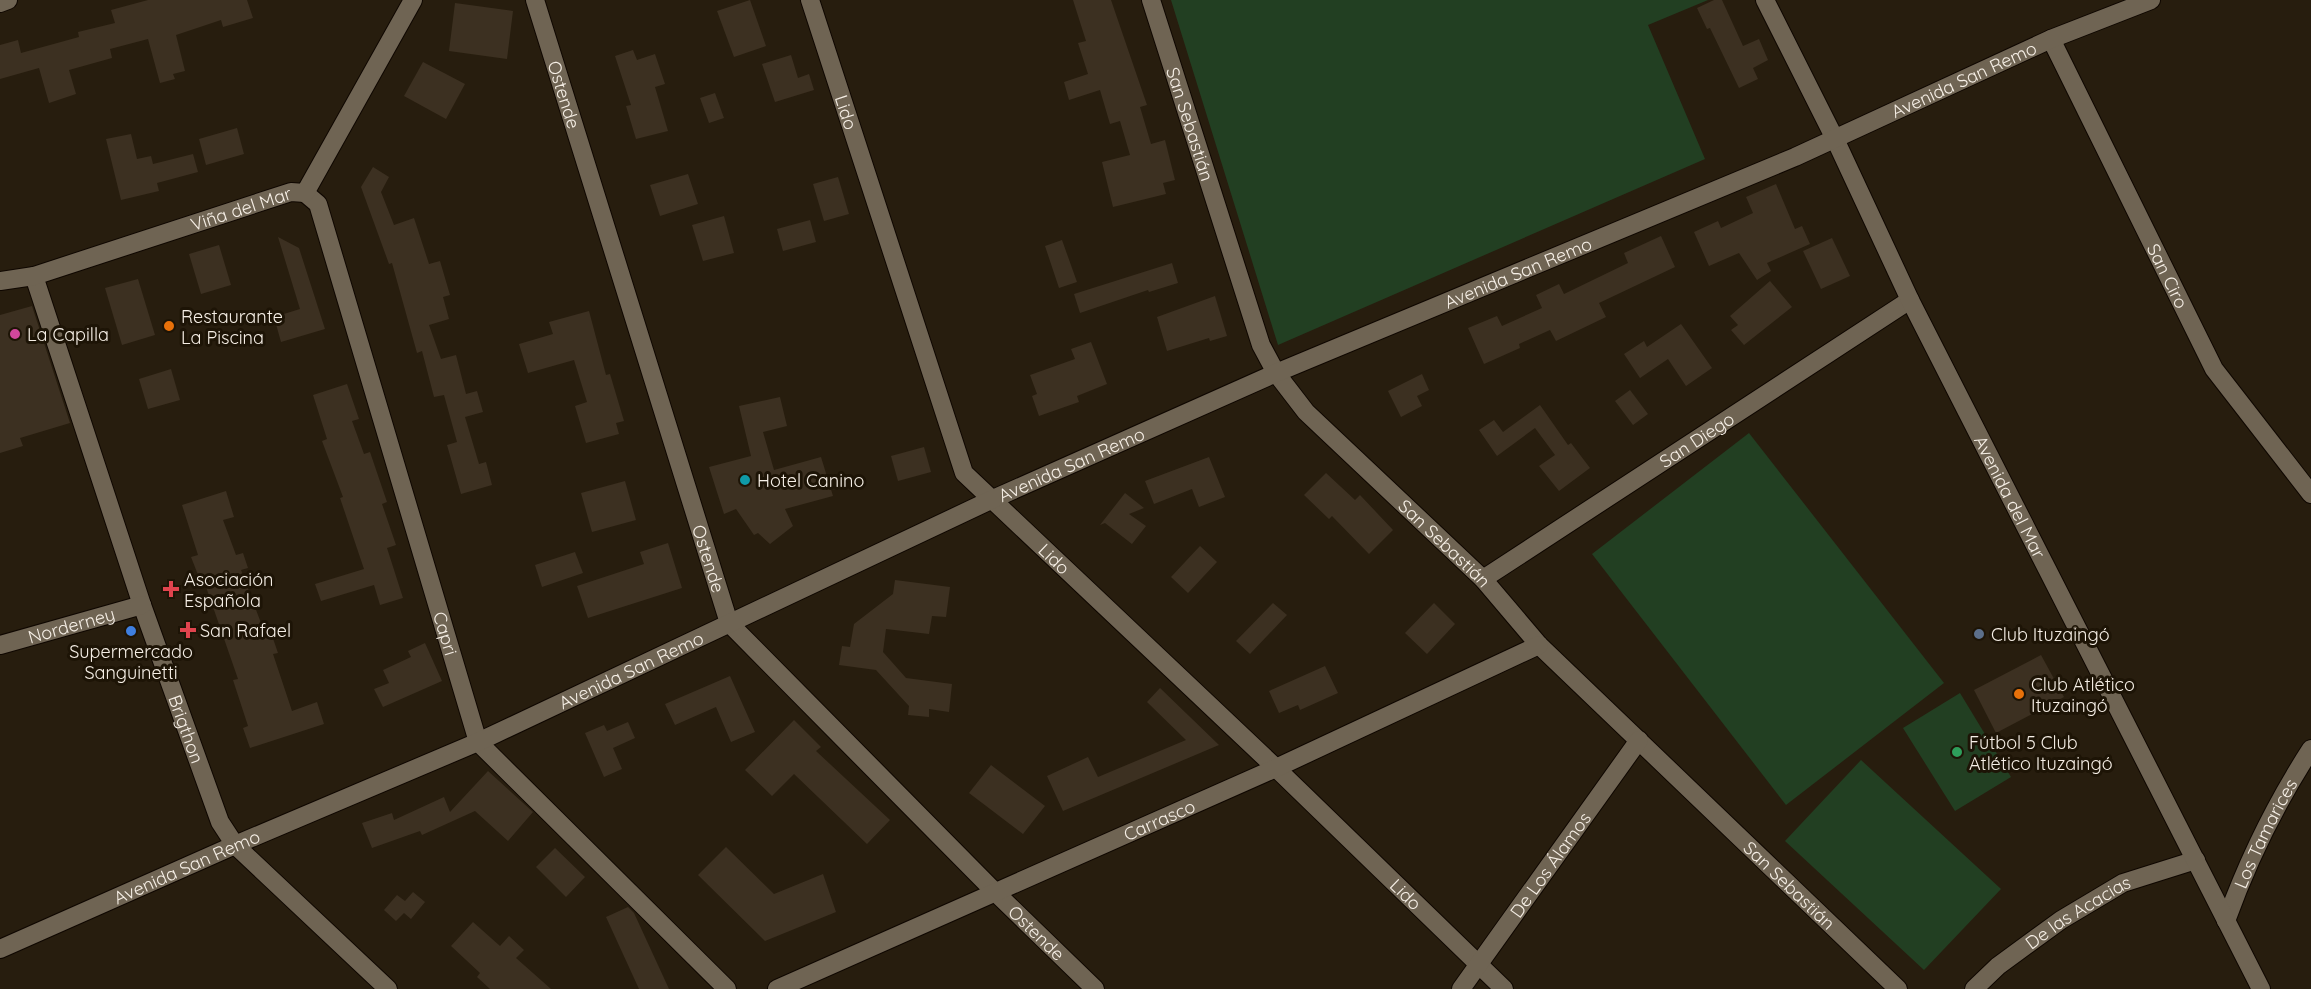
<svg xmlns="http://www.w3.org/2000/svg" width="2311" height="989" font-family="Quicksand,sans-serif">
	<rect width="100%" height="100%" fill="#271d0e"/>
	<g fill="#223f22">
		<path d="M1171 0H1708L1648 25 1705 159 1278 345Z"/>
		<path d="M1749 433 1944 683 1786 805 1592 554Z"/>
		<path d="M1960 693 2011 777 1955 811 1903 728Z"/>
		<path d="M1861 760 2001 889 1924 970 1785 841Z"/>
	</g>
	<g fill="#3c3021">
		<path d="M148 0H247L253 18 223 27 221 20 176 35 185 71 173 74 175 79 160 83 148 39 110 49 112 58 69 70 76 94 49 103 39 68 0 79V45L18 40 21 53 79 37 78 32 115 23 111 10Z"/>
		<path d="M750 0 766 46 734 57 717 11Z"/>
		<path d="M1073 0H1111L1147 105 1140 107 1151 144 1165 140 1175 180 1163 183 1166 194 1113 207 1102 162 1130 155 1120 121 1110 124 1100 90 1069 100 1064 82 1088 74 1078 43 1086 41Z"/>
		<path d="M1714 0H1722L1743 46 1759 39 1768 60 1753 68 1758 79 1739 88 1710 28 1707 29 1697 8Z"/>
		<path d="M455 3 513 11 507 59 449 51Z"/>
		<path d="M633 50 637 60 655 54 665 84 655 87 668 131 636 139 626 106 631 105 615 56Z"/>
		<path d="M791 55 798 78 809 74 814 90 775 102 762 64Z"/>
		<path d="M423 62 465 84 446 119 404 96Z"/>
		<path d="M715 93 724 118 709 123 700 98Z"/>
		<path d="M237 128 244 154 206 165 199 139Z"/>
		<path d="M131 134 137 159 151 156 153 164 193 154 198 172 157 183 159 191 121 200 106 139Z"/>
		<path d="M373 167 389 177 381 192 394 225 414 218 429 264 440 261 450 295 443 297 449 319 429 325 441 359 456 355 466 394 477 391 483 412 465 417 479 464 486 462 492 485 461 494 447 445 457 442 444 395 434 397 422 351 417 353 392 263 389 264 361 187Z"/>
		<path d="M688 174 698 204 660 216 650 185Z"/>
		<path d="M838 177 849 214 824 221 813 184Z"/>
		<path d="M1776 184 1795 229 1802 226 1810 244 1767 263 1771 271 1757 280 1739 253 1709 266 1694 232 1718 221 1721 228 1753 213 1746 197Z"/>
		<path d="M724 216 734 253 703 261 692 225Z"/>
		<path d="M810 220 816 242 783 251 777 229Z"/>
		<path d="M1661 236 1675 267 1599 303 1606 317 1556 341 1550 330 1519 344 1520 348 1484 364 1468 328 1497 316 1502 326 1542 308 1536 295 1559 284 1564 294 1628 263 1624 253Z"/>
		<path d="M278 237 299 248 325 329 281 342 274 317 300 309Z"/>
		<path d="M1832 238 1850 276 1821 289 1803 251Z"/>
		<path d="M1062 240 1077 282 1059 288 1045 246Z"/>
		<path d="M219 245 231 285 201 294 189 254Z"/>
		<path d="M1172 263 1178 283 1149 292 1148 290 1080 313 1074 294Z"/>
		<path d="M138 279 155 335 122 345 105 288Z"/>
		<path d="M1770 281 1792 307 1744 345 1731 330 1738 325 1730 316Z"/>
		<path d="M1215 296 1227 336 1210 341 1209 338 1167 351 1157 317Z"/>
		<path d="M32 306 70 423 20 438 23 446 0 453V315Z"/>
		<path d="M589 311 606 375 610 374 624 421 616 423 619 434 586 443 575 406 587 402 574 360 528 373 519 344 553 334 549 322Z"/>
		<path d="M1681 324 1712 368 1686 386 1668 359 1640 378 1624 354 1644 341 1647 347Z"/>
		<path d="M1091 342 1107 384 1077 396 1079 402 1039 416 1032 396 1037 394 1030 375 1075 359 1071 349Z"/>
		<path d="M171 369 180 400 148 409 139 379Z"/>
		<path d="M1422 374 1429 390 1417 396 1422 406 1401 417 1388 391Z"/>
		<path d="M347 384 359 419 352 421 364 454 370 452 387 502 382 504 396 545 387 548 403 598 380 605 374 585 321 601 315 584 364 569 340 498 343 497 322 441 327 439 313 395Z"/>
		<path d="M1630 390 1648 414 1633 425 1615 401Z"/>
		<path d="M780 397 787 426 763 432 774 470 821 457 833 496 785 509 793 526 770 544 758 533 754 535 736 509 724 514 709 467 751 456 739 406Z"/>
		<path d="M1540 405 1568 445 1571 443 1590 468 1559 491 1539 466 1555 455 1535 428 1497 456 1479 430 1494 420 1503 432Z"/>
		<path d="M924 447 931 472 898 481 891 456Z"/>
		<path d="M1209 457 1225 497 1199 507 1192 489 1154 504 1145 481Z"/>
		<path d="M1326 473 1355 500 1360 495 1393 530 1369 554 1332 516 1329 519 1304 495Z"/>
		<path d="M625 481 636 520 592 532 581 493Z"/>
		<path d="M226 491 234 517 223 520 236 555 243 553 248 568 241 570 261 623 267 621 278 653 273 654 292 711 317 702 324 724 250 748 243 728 248 726 233 680 238 679 205 584 202 585 191 557 198 555 182 505Z"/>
		<path d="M1125 493 1144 508 1129 514 1146 526 1132 544 1105 523 1100 525Z"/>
		<path d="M668 543 682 588 588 618 577 586 644 564 640 552Z"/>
		<path d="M1200 546 1217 562 1188 593 1171 577Z"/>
		<path d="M575 552 583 573 542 587 535 565Z"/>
		<path d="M895 580 950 587 946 617 932 616 929 634 886 629 883 652 906 678 952 684 949 712 929 709V717L908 715 909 706 876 670 839 665 842 646 850 647 854 624 893 594Z"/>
		<path d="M1273 603 1287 615 1250 654 1236 641Z"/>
		<path d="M1434 603 1455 624 1427 654 1405 633Z"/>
		<path d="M425 643 442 681 383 707 374 689 389 683 383 670 411 657 408 651Z"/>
		<path d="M2041 655 2064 697 1996 733 1974 690Z"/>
		<path d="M1325 666 1338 693 1300 710 1298 705 1279 713 1269 691Z"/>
		<path d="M730 676 755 732 731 742 716 707 675 725 665 704Z"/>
		<path d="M1160 688 1219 745 1063 811 1047 776 1088 757 1098 777 1186 740 1147 702Z"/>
		<path d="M794 720 821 747 816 751 890 820 867 844 794 774 772 796 745 770Z"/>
		<path d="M628 722 635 738 613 748 622 769 604 777 585 733 604 725 607 731Z"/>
		<path d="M991 765 1045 806 1023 834 969 793Z"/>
		<path d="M488 771 533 812 508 841 475 811 422 835 420 831 372 848 362 823 392 813 394 820 444 797 450 812Z"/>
		<path d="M726 847 774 894 823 874 836 912 765 941 698 875Z"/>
		<path d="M555 848 585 877 566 897 536 867Z"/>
		<path d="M413 892 425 902 411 919 404 913 396 921 384 910 397 895 405 901Z"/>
		<path d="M628 907 634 913 669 989H639L606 917Z"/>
		<path d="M473 922 500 946 509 936 524 950 516 958 551 989H490L477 977 480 973 451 946Z"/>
	</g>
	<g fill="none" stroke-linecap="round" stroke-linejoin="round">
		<g stroke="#0f0700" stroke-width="20">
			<g id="minor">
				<path id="s1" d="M535 0 729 623 994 891 1095 989"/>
				<path id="s2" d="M810 0 964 473 1276 768 1504 989"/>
				<path id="s3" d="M1151 0 1261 345 1276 373 1306 412 1483 579 1539 645 1898 989"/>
				<path d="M0 3 8 0"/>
				<path id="s4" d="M2051 39 2214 369 2311 494"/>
				<path id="s5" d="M305 193 318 204 478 742 727 989"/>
				<path id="s6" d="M34 276 142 605 220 822 235 845 388 989"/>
				<path id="s7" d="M0 281 34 276 291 192 305 193 413 0"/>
				<path id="s8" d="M1483 579 1910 300"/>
				<path id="s9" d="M0 645 142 605"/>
				<path id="s10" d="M2226 921C2248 860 2276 803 2311 749"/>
				<path id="s11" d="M777 989 1276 768 1539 645"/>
				<path id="s12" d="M1461 989 1639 740"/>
				<path id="s13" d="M1974 989 1998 966 2061 920 2123 883 2196 860"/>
			</g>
		</g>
		<g stroke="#0f0700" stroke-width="20">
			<g id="tertiary">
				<path id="s14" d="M1765 0 1835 139 1910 300 2261 989"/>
				<path id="s15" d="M0 949 235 845 478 742 993 499 1276 373 1795 157 2051 39 2151 0"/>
			</g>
		</g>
		<use href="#minor" stroke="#6f6453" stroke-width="18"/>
		<use href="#tertiary" stroke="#6f6453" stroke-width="18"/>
	</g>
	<g fill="#e8710a" stroke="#1d1406" stroke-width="2">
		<circle cx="169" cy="326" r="6"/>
		<circle cx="2019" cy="694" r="6"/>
	</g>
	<circle fill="#d1479c" stroke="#1d1406" stroke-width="2" cx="15" cy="334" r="6"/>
	<circle fill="#0f9aa8" stroke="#1d1406" stroke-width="2" cx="745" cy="480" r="6"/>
	<g fill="#e0444e" stroke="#1d1406" stroke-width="2">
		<path d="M168 580h6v6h6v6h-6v6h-6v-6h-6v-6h6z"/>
		<path d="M185 621h6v6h6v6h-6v6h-6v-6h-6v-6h6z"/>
	</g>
	<circle fill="#3f7fe0" stroke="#1d1406" stroke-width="2" cx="131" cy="631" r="6"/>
	<circle fill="#5c6f8a" stroke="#1d1406" stroke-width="2" cx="1979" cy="634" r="6"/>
	<circle fill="#2e9e5b" stroke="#1d1406" stroke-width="2" cx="1957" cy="752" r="6"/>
	<g text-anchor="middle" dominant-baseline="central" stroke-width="6" stroke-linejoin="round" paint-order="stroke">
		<g font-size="18" fill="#f6efe6" stroke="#1d1406">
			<text stroke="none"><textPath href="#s15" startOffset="2148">Avenida San Remo</textPath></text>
			<text stroke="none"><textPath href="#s1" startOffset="99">Ostende</textPath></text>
			<text stroke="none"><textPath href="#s2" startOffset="118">Lido</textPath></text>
			<text stroke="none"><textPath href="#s3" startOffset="130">San Sebastián</textPath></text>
			<text stroke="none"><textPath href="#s7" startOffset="252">Viña del Mar</textPath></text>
			<text stroke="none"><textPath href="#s15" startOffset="1662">Avenida San Remo</textPath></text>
			<text stroke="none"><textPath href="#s4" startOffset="264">San Ciro</textPath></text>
			<text stroke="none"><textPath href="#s8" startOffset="255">San Diego</textPath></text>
			<text stroke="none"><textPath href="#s15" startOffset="1176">Avenida San Remo</textPath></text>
			<text stroke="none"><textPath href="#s14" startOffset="554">Avenida del Mar</textPath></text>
			<text stroke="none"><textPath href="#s3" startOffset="634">San Sebastián</textPath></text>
			<text stroke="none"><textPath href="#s1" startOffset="585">Ostende</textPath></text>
			<text stroke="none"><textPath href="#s2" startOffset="622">Lido</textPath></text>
			<text stroke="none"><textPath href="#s9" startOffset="74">Norderney</textPath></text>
			<text stroke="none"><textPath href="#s5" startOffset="465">Capri</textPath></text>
			<text stroke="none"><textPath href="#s15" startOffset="690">Avenida San Remo</textPath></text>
			<text stroke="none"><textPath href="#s6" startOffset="478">Brigthon</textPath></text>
			<text stroke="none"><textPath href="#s11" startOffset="418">Carrasco</textPath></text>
			<text stroke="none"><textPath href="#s10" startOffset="96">Los Tamarices</textPath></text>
			<text stroke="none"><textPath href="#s12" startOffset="153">De Los Álamos</textPath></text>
			<text stroke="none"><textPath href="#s15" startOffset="204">Avenida San Remo</textPath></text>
			<text stroke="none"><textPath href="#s3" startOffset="1120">San Sebastián</textPath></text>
			<text stroke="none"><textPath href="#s2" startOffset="1108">Lido</textPath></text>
			<text stroke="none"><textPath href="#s13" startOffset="130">De las Acacias</textPath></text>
			<text stroke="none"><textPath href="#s1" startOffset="1089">Ostende</textPath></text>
		</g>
		<g font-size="18" fill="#f6efe6" stroke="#1d1406" text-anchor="start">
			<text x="181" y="316">Restaurante<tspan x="181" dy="21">La Piscina</tspan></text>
			<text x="27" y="334">La Capilla</text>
			<text x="757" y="480">Hotel Canino</text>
			<text x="184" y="579">Asociación<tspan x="184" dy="21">Española</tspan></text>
			<text x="200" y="630">San Rafael</text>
			<text x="1991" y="634">Club Ituzaingó</text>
			<text x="131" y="651" text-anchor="middle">Supermercado<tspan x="131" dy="21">Sanguinetti</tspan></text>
			<text x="2031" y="684">Club Atlético<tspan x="2031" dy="21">Ituzaingó</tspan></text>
			<text x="1969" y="742">Fútbol 5 Club<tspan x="1969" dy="21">Atlético Ituzaingó</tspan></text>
		</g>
	</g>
</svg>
